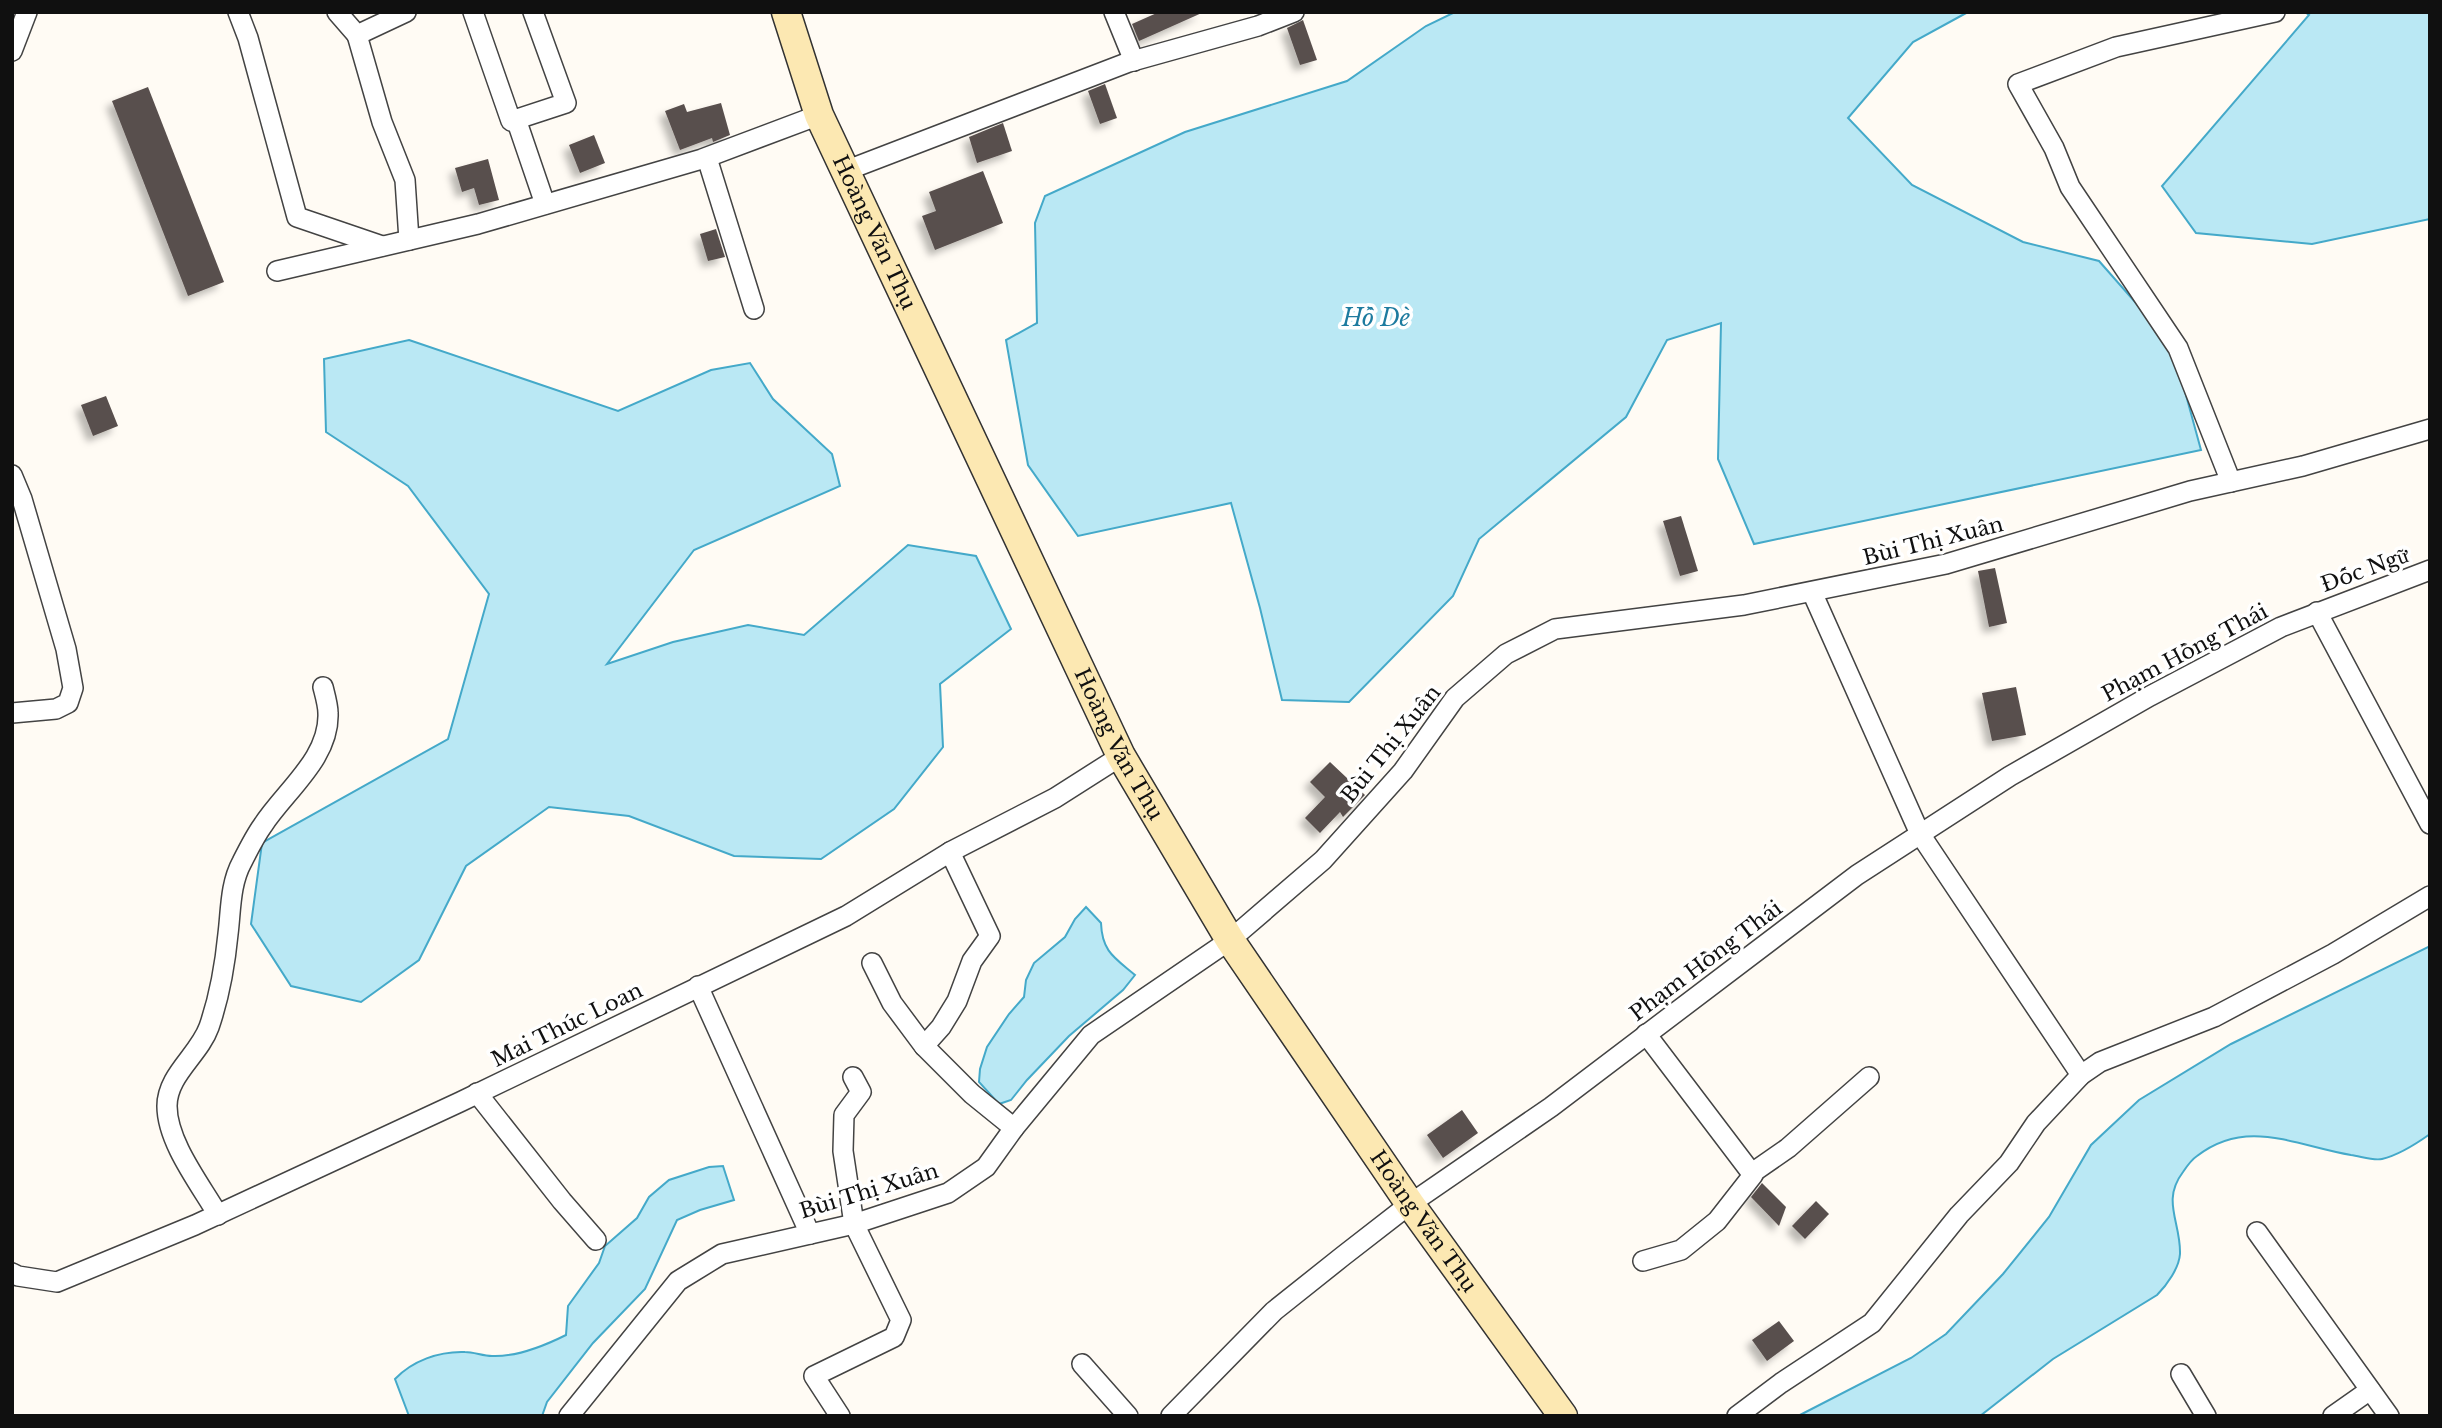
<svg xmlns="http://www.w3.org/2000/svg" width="2442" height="1428" font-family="'Libre Baskerville',serif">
	<defs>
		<filter id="shadow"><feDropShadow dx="-6" dy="6" stdDeviation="3.5" flood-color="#0004"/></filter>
	</defs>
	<rect width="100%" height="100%" fill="#fffbf4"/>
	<g fill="#bae8f4" stroke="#44a9c9" stroke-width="2">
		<path d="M1455 12H1968L1913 42 1848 118 1912 185 2023 242 2099 261 2172 344 2201 450 1754 544 1718 459 1721 323 1667 340 1626 417 1479 539 1453 596 1349 702 1282 700 1260 608 1231 503 1078 536 1028 465 1006 340 1037 323 1035 223 1045 196 1185 132 1347 81 1426 26Z"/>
		<path d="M2305 12H2430V219L2312 244 2196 233 2162 186 2309 15Z"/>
		<path d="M409 340 618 411 711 370 750 363 773 399 832 454 840 486 694 550 607 664 673 642 748 625 804 635 908 545 976 556 1011 629 940 684 943 747 894 809 821 859 734 856 629 816 549 807 466 866 419 960 361 1002 291 986 251 924 262 843 448 739 489 594 408 486 326 432 324 359Z"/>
		<path d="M1086 907 1101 923C1102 952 1115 958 1135 975L1123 990 1069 1036 1027 1080 1011 1100 999 1104 979 1082 980 1069 987 1047 1009 1014 1024 997 1026 980 1034 963 1065 937 1075 919Z"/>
		<path d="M2430 946V1134C2416 1144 2399 1155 2382 1159 2373 1161 2360 1156 2351 1155 2296 1146 2247 1117 2197 1156 2191 1160 2187 1166 2183 1172 2161 1201 2181 1222 2180 1254 2179 1268 2167 1285 2157 1295L2053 1359 1980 1416H1798L1911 1358 1946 1334 2003 1274 2049 1217 2091 1145 2139 1100 2231 1044Z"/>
		<path d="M723 1166 734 1200 700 1210 677 1220 645 1289 593 1343 547 1402 542 1416H409L395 1379C412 1361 439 1351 465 1352 474 1352 483 1356 492 1356 516 1357 546 1345 566 1335L568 1306 599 1263 605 1246 637 1218 649 1197 669 1180 709 1167Z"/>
	</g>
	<g fill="#594f4d" filter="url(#shadow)">
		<path d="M1159 12H1204L1139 41 1132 24Z"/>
		<path d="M1303 20 1317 60 1300 65 1287 28Z"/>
		<path d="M1105 84 1117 118 1100 124 1088 91Z"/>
		<path d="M148 87 224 282 188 296 112 101Z"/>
		<path d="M721 103 730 135 713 142 712 138 680 150 665 111 684 104 687 112Z"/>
		<path d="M1003 123 1012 151 977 163 969 137Z"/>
		<path d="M594 135 605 163 580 173 569 145Z"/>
		<path d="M488 159 499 200 479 205 474 188 462 192 455 168Z"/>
		<path d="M983 171 1003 223 935 250 922 216 936 211 929 192Z"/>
		<path d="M716 229 725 257 708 261 700 234Z"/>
		<path d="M106 396 118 426 93 436 81 405Z"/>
		<path d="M1681 516 1698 571 1680 576 1663 521Z"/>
		<path d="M1995 568 2007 623 1989 627 1978 571Z"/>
		<path d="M2016 687 2026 735 1992 741 1982 693Z"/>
		<path d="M1330 762 1365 795 1343 817 1340 812 1320 833 1305 818 1325 797 1310 782Z"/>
		<path d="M1462 1110 1478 1133 1443 1158 1427 1135Z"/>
		<path d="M1762 1183 1786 1207 1779 1226 1751 1197Z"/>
		<path d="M1816 1201 1829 1214 1805 1239 1792 1226Z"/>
		<path d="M1779 1321 1794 1341 1767 1361 1752 1340Z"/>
	</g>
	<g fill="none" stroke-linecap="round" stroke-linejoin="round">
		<g stroke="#434343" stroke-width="22">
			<g id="minor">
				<path d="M238 12 248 38 297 217 382 246"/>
				<path d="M337 12 357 35 406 12"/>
				<path d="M473 12 511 121 566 103 533 12"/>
				<path d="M1114 12 1134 61"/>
				<path d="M357 35 382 122 405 180 409 240"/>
				<path d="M12 51 27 12"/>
				<path d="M516 119 545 204"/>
				<path d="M707 158 754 309"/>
				<path d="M845 171 1129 62 1258 26 1294 12"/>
				<path d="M277 271 478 224 702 159 819 115"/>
				<path d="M12 475 22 499 66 649 73 688 68 703 56 709 12 713"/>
				<path d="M2231 482 2178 348 2070 187 2054 148 2018 84 2116 47 2275 12"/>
				<path d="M1812 592 1920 834 2081 1075"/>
				<path d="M2317 612 2430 824"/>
				<path d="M950 852 990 936 972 961 957 1001 941 1027 924 1046 972 1094 1014 1128"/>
				<path d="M872 963 892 1003 924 1046"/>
				<path d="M698 986 810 1234"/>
				<path d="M477 1093 562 1201 596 1240"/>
				<path d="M1752 1173 1788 1148 1869 1077"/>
				<path d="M218 1215C200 1184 167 1142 167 1106 167 1075 199 1055 209 1027 219 998 225 965 228 934 231 910 230 884 242 862 248 850 255 836 263 825 285 791 330 758 328 713 328 705 325 695 323 687"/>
				<path d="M2257 1232 2389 1416"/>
				<path d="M1643 1261 1681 1250 1717 1221 1753 1175 1646 1034"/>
				<path d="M12 1273 18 1276 57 1282 195 1225 460 1102 846 916 950 852 1055 798 1121 756"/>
				<path d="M1082 1364 1128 1416"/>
				<path d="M2181 1374 2206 1416"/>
				<path d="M569 1416 678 1281 722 1254 854 1224 948 1193 986 1167 1014 1128 1091 1035 1230 940 1323 860 1403 771 1455 698 1506 654 1555 629 1744 605 1946 564 2190 491 2303 466 2430 429"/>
				<path d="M840 1416 814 1376 894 1337 901 1320 854 1224 843 1151 844 1115 861 1092 853 1077"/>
				<path d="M1171 1416 1274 1311 1343 1256 1410 1204 1551 1107 1857 875 2010 776 2150 696 2281 627 2430 570"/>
				<path d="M1737 1416 1781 1383 1872 1323 1959 1215 2009 1163 2036 1123 2081 1075 2100 1062 2214 1017 2333 954 2430 896"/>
				<path d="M2333 1416 2370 1390"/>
			</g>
		</g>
		<g stroke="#323232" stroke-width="31">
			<g id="secondary">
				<path id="s1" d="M786 12 819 115 1121 756 1230 940 1410 1204 1563 1416"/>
			</g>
		</g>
		<use href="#minor" stroke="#fff" stroke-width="19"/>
		<use href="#secondary" stroke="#fce8b2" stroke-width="28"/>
	</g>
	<g text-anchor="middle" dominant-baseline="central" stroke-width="7" stroke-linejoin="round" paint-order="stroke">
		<g font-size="21" fill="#101010" stroke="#fff">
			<text stroke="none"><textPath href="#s1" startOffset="238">Hoàng Văn Thụ</textPath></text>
			<text transform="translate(1933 541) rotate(-14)">Bùi Thị Xuân</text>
			<text transform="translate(2365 570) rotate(-20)">Đốc Ngữ</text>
			<text transform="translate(2185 653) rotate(-28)">Phạm Hồng Thái</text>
			<text stroke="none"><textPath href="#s1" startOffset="805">Hoàng Văn Thụ</textPath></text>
			<text transform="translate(1391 744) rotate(-51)">Bùi Thị Xuân</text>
			<text transform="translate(1706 961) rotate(-37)">Phạm Hồng Thái</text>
			<text transform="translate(567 1025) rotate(-26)">Mai Thúc Loan</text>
			<text transform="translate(869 1191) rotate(-17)">Bùi Thị Xuân</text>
			<text stroke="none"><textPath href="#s1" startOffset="1372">Hoàng Văn Thụ</textPath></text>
		</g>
		<g font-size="23" font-style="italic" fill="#1d7b9f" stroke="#fff">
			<text x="1376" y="318">Hồ Dè</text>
		</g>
	</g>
	<rect width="2442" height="1428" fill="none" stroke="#101010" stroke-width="28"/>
</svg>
